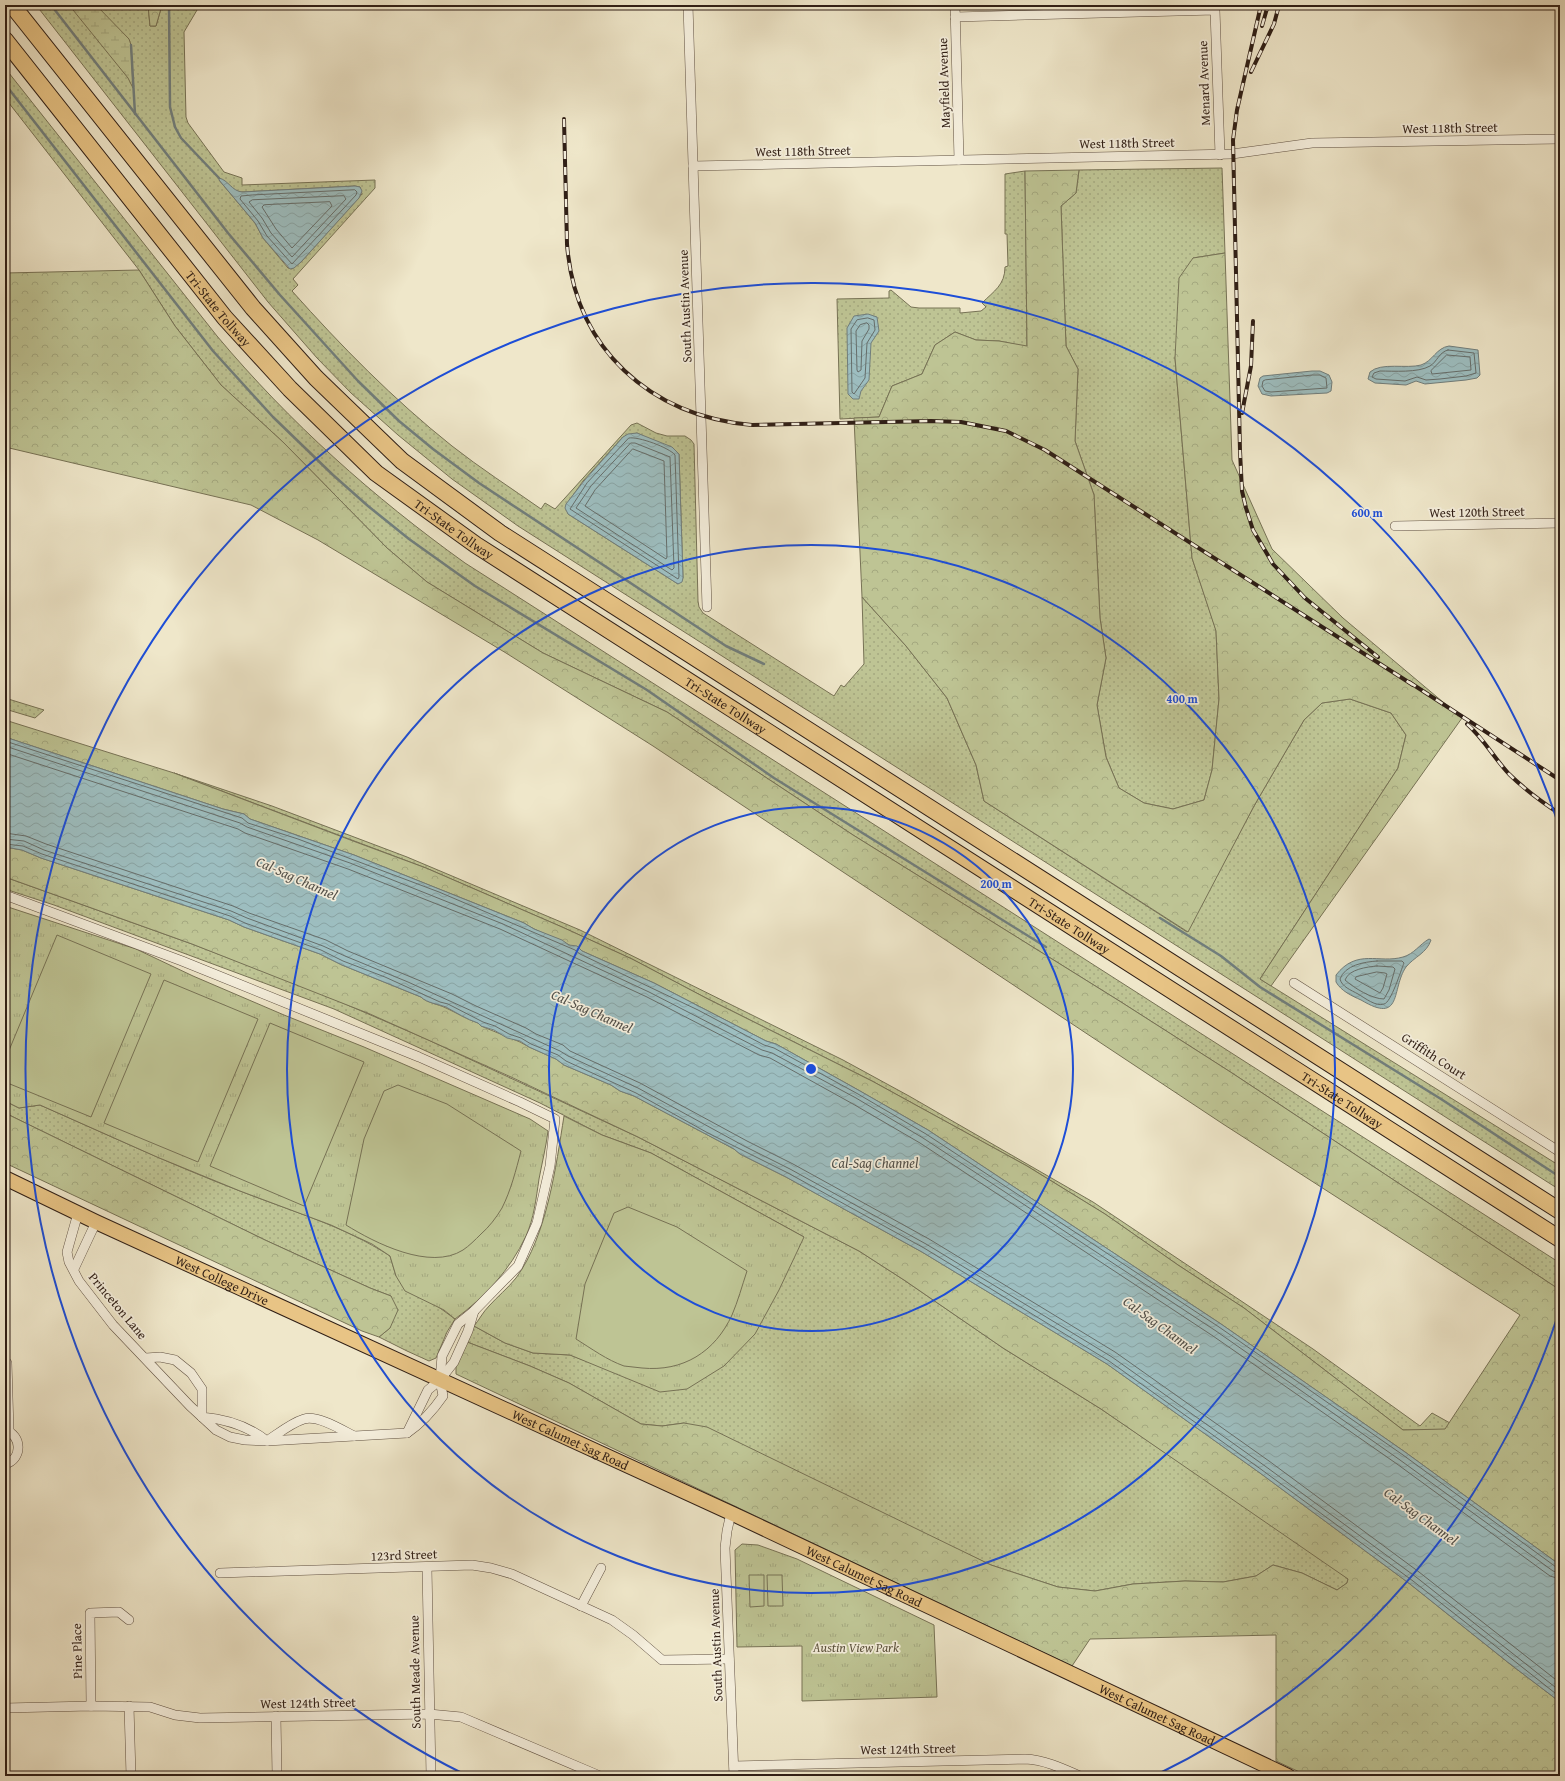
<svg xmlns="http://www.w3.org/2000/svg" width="1565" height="1781" font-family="'Gentium Book Plus',serif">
	<defs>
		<pattern id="grass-dots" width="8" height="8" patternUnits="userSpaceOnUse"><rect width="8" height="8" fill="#bec494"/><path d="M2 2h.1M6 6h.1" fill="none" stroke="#a4a87f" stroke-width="1.8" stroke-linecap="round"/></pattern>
		<pattern id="forest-crowns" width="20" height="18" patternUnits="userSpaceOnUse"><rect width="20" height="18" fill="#bec494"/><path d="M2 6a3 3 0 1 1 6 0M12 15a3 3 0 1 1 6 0" fill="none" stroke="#a4a87f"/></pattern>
		<pattern id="wetland-marsh" width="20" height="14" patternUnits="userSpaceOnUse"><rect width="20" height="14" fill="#bec494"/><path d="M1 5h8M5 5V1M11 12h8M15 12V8" fill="none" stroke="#a4a87f"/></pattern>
		<pattern id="park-tufts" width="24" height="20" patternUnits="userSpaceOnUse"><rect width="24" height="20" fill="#bec494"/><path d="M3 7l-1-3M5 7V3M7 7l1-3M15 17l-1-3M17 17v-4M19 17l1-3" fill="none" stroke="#a4a87f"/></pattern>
		<pattern id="water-waves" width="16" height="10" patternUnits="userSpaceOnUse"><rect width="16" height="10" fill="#9dbec0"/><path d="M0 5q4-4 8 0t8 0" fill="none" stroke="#88a3a4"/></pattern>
	</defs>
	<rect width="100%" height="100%" fill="#efe7ca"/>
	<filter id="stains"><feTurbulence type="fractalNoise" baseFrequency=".005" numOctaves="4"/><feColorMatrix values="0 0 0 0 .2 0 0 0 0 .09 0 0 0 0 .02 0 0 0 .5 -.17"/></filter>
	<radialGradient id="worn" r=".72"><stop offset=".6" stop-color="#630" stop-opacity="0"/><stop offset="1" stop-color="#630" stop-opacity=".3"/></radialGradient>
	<g fill="url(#grass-dots)" stroke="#777255" fill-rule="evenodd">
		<path d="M36 5H148L150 26H156L162 5H200L184 32 186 117 188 123 224 172 242 178V185L375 180V188L293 279 298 285 292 291C341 346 393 399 452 446 480 468 511 488 541 509L545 503 555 509 631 425 637 423 656 433 667 436H685L691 440 694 444 698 601 699 607 703 613 834 696 841 685 844 687 864 664 862 597 906 646 947 698 976 765 984 801 1187 932 1254 806 1304 720 1322 703 1350 699 1391 713 1406 735 1398 768 1260 979 1560 1166V1190L518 526 452 479 398 435 351 393 317 358 268 302ZM219 180 238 192H242L355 186 360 187 362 194 301 262 292 269 288 268 263 238 255 223ZM637 433 679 454 683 578 678 584 568 514 567 504 583 481 623 437Z"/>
		<path d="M5 68 217 336C290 423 373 497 465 563L1560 1263V1290L1232 1073 1121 1002 853 835 667 712 543 653 427 582 387 548 284 443 221 385 175 326 139 270 5 98Z"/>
		<path d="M1222 168 1225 253 1193 258 1175 358 1192 558 1216 630 1219 699 1212 770 1204 800 1173 809 1144 803 1119 788 1106 757 1097 705 1106 658 1100 618 1094 495 1075 441 1078 369 1066 346 1061 206 1076 193 1079 170Z"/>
		<path d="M1025 171 1027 347 999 341 976 340 955 332 935 345 922 374 892 386 879 417 840 419 837 299 889 298V291L891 290 911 307 919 308H960V313L981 311 986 307 982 303C994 291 1005 285 1005 267L1008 266 1007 234H1005V174Z"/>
		<path d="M5 698 44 710 35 718 5 709Z"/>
		<path d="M174 773 272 806 407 857 580 930 843 1060 909 1096 1093 1202 1313 1349 1420 1426 1432 1413 1450 1423 1445 1430H1403L1244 1308 1178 1265 1105 1214 1027 1166 872 1081 706 998 632 959 562 927 426 868Z"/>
		<path d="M5 877 192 944 315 991 424 1038 638 1137 859 1251 904 1280 1003 1348 1101 1409 1330 1565 1348 1579 1347 1583 1337 1590 1302 1573 1273 1565 1256 1576 1223 1582 1185 1581 1133 1584 1095 1591 1058 1587 991 1565 684 1423 662 1426 641 1424 569 1383 530 1366 467 1342 474 1326 505 1343 533 1353 570 1355 602 1367 804 1237 651 1153 602 1135 540 1103 334 1009 54 905 5 889Z"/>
		<path d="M5 1101 19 1108 40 1105C106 1134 172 1165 240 1191 291 1211 344 1226 390 1256L396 1276 455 1319 447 1332 436 1358 429 1361 407 1351 379 1337 390 1328 391 1296 370 1288 265 1240 5 1113Z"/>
	</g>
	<g fill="url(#forest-crowns)" stroke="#777255">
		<path d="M148 5H162L156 26H150Z"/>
		<path d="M1079 170 1076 193 1061 206 1066 346 1078 369 1075 441 1094 495 1100 618 1106 658 1097 705 1106 757 1119 788 1144 803 1173 809 1204 800 1212 770 1219 699 1216 631 1192 558 1175 358 1179 278 1193 258 1225 253 1232 460 1272 549 1343 618 1462 718 1271 986 1260 979 1398 768 1406 735 1391 713 1350 699 1322 703 1304 720 1254 806 1188 932 984 801 976 765 947 698 906 646 862 597 854 418 879 417 892 386 922 374 935 345 955 332 976 340 999 341 1027 346 1025 171Z"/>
		<path d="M139 270 175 326 221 385 284 443 387 548 427 582 543 653 667 712 853 835 1121 1002 1232 1073 1560 1290V1565L1405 1452 1221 1324 928 1130 860 1091 776 1044 766 1041 654 983 582 951C577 947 572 947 567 944 553 936 537 932 524 923L354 855 250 819 244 814 223 809 5 737V720L174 773 353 841 426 868 562 927 632 959 706 998 872 1081 1027 1166 1105 1214 1178 1265 1244 1308 1403 1430 1445 1429 1520 1315 1223 1124 653 746 506 653 318 540 251 505 5 447V273Z"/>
		<path d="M5 847 22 850 41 858 229 920 244 927 320 954 342 965 421 997C427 1003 438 1004 446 1008 457 1013 466 1019 478 1023L481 1026 520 1042 529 1047 556 1059 564 1065 611 1085 620 1091 634 1096 734 1149 740 1154 786 1177 922 1252 1107 1364 1260 1473 1410 1584 1510 1664 1560 1702V1776H1308L1276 1761V1635L1090 1639 1072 1666 456 1374V1365L467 1342 530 1366 569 1383 641 1424 662 1426 684 1423 707 1427 991 1565 1058 1587 1095 1591 1133 1584 1185 1581 1223 1582 1256 1576 1273 1565 1302 1573 1337 1590 1347 1583 1348 1579 1101 1409 1003 1348 904 1280 859 1251 638 1137 511 1077 370 1014 192 944 5 877Z"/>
		<path d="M5 1113 265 1240 370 1288 391 1296 398 1310 390 1328 379 1337 362 1331 5 1163Z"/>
	</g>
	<path fill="url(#wetland-marsh)" stroke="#777255" d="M69 5H96L129 39 131 45 133 88 128 78Z"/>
	<g fill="url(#park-tufts)" stroke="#777255">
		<path d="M5 906 136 949 193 976 284 1015 364 1047 530 1119 548 1131C546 1147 542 1163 539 1179 536 1199 534 1218 526 1236 510 1270 485 1297 455 1319L444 1310 405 1291 396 1276 390 1256 372 1244 331 1225 240 1191 157 1157 40 1105 19 1108 5 1101Z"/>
		<path d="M564 1116 602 1135 651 1153 804 1237 779 1290 755 1334 724 1366 687 1389 660 1392 570 1355 533 1353 505 1343 474 1326C479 1320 483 1312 489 1306 497 1297 508 1288 516 1278 547 1236 556 1166 564 1116Z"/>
		<path d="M742 1544 758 1545 797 1559 934 1625 937 1697 802 1701V1646L737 1647 735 1550Z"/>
	</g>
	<g fill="#bec494" stroke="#777255">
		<path d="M57 935 151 974 91 1117 5 1082V1060Z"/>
		<path d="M164 980 258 1019 198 1162 104 1123Z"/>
		<path d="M270 1023 364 1062 304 1206 210 1166Z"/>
		<path d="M398 1085 447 1104 521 1151C516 1170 511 1190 502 1208 496 1218 489 1227 481 1234 475 1240 469 1246 463 1250 430 1271 375 1243 346 1225L364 1139 384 1091Z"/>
		<path d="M628 1207 677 1227 747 1271C742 1286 738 1301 732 1315 715 1352 683 1372 642 1368 636 1367 630 1367 624 1366 607 1360 592 1349 576 1339L585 1284 614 1213Z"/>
		<path d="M749 1575H764V1606L750 1607Z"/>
		<path d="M767 1575H782L783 1606H768Z"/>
	</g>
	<g fill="url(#water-waves)" stroke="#717e7c">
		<path d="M219 178C228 180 232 191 242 192L355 186 360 187 362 191 359 198 301 262 294 268 290 269 263 238 255 223 219 180Z"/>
		<path d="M868 314 877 317 879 331 871 343 869 380 861 391 859 399H853L848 394 847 328 854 316Z"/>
		<path d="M1449 346 1478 350 1480 375 1477 378 1466 380 1425 384 1416 381 1406 385 1375 383 1368 379 1370 372C1381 362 1407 369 1421 365 1433 361 1436 348 1449 346Z"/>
		<path d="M1312 371H1320L1329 375 1332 382 1331 391 1327 393 1271 396 1262 394 1258 386 1260 378 1263 376Z"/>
		<path d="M637 433 672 447 679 454 683 578 682 582 678 584 568 514 565 508 566 504 584 481 623 437 628 434Z"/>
		<path d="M5 737 223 809 244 814 250 819 354 855 524 923 534 929 562 940 569 945 577 946 582 951 654 983 766 1041 776 1044 860 1091 928 1130 1221 1324 1405 1452 1560 1565V1702L1510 1664 1410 1584 1260 1473 1107 1364 922 1252 786 1177 740 1154 734 1149 634 1096 620 1091 611 1085 564 1065 556 1059 529 1047 520 1041 507 1038 494 1030 481 1026 478 1023C466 1019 457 1013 446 1007 438 1004 427 1003 421 997L342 965 320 954 244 927 229 920 41 858 22 850 5 847Z"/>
		<path d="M1429 939 1431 940C1427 953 1414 957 1406 967 1391 989 1403 1025 1361 1000 1352 996 1341 991 1336 982V975C1357 948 1379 964 1403 957 1414 954 1420 944 1429 939Z"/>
	</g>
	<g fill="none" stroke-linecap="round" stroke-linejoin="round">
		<g stroke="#666e6b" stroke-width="1">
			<path d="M355 190 357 192 356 195 292 264 267 236 258 221 240 199 241 196 252 195Z"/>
			<path d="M344 196 346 199 292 257 271 233 262 218 249 202 252 200Z"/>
			<path d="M330 202 332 206 292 248 276 229 262 207 264 205Z"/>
			<path d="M868 318 874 320 875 330 867 343 865 378 854 394 852 392 851 329 857 320Z"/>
			<path d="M867 323 869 325V329L862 341 861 370 858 372 857 370 856 331 860 325Z"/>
			<path d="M1448 350 1474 353 1476 373 1466 376 1440 379 1426 380 1417 377 1405 381 1376 379 1372 377 1374 373 1380 371C1393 371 1418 373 1430 366 1437 362 1439 352 1448 350Z"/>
			<path d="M1447 355 1470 357 1471 370 1432 374 1431 371Z"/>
			<path d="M1313 375H1320L1326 378 1327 388 1271 392 1265 391 1262 386 1263 381 1265 380Z"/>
			<path d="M629 438C638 436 670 448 675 455L679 577 678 579 570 509 587 483Z"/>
			<path d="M631 443H635L670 457 674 568 672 570 576 508 591 486Z"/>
			<path d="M633 449 664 461 667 557 666 559 585 506 595 490Z"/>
			<path d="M5 741 242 818 248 823 298 839 439 892 575 950 580 954 698 1010 764 1045 774 1048 858 1094 926 1134 1219 1327 1403 1455 1556 1567 1560 1568"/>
			<path d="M5 746 240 823 247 827 350 863 503 924 649 992 762 1050 772 1053 856 1098 923 1138 1216 1331 1400 1460 1553 1571 1560 1573"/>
			<path d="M5 753 238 829 245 833 348 869 500 929 647 997 759 1055 770 1058 853 1104 920 1143 1213 1336 1397 1464 1550 1576 1560 1579"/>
			<path d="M5 833 26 836 46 844 233 906 249 913 326 940 348 951 452 994 476 1006 526 1028 536 1034 563 1045 570 1051 640 1083 747 1141 793 1164 929 1239 1115 1352 1269 1461 1419 1572 1560 1683"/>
			<path d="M5 839 24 841 44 850 231 911 247 918 323 946 345 956 408 982 560 1051 568 1056 638 1088 744 1146 790 1169 926 1244 1112 1357 1265 1466 1416 1577 1560 1691"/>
			<path d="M5 844 23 846 42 854 230 916 245 923 321 950 343 961 385 977 440 1002 448 1004 483 1022 495 1026 509 1034 521 1038 531 1044 558 1055 566 1061 636 1093 708 1133 788 1173 924 1248 1109 1361 1262 1470 1413 1581 1560 1697"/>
			<path d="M1377 961H1402L1404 963C1401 970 1391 1003 1384 1004 1376 1007 1365 998 1358 994 1351 990 1342 987 1340 979 1345 965 1364 962 1377 961Z"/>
			<path d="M1377 966 1393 967 1395 969 1389 990 1384 999C1372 999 1354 988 1345 980 1349 969 1367 967 1377 966Z"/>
			<path d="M1377 972 1385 973 1387 974 1383 988 1380 993 1355 979 1356 977Z"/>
		</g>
		<g stroke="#717e7c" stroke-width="2.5">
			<path d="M51 5 228 233 280 295 358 381 399 421 433 449 479 483 726 646 764 664"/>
			<path d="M169 5 170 107 175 127 181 138 219 178"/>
			<path d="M131 45 135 114"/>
			<path d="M5 84 213 351 273 417 333 475 368 506 409 539 475 586 647 690 774 778 1046 947"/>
			<path d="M1160 918 1221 956 1260 987 1441 1099 1560 1177"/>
		</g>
		<g stroke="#605143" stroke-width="10">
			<g id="minor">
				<path d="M688 5 707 607"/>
				<path d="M955 5 959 160"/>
				<path d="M955 17 1215 10 1220 155"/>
				<path d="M693 166 1232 154 1312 143 1560 139"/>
				<path d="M1395 526 1560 523"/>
				<path d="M5 895 182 961 419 1057 520 1102 555 1119 550 1166 537 1223 518 1266 474 1311 458 1324 442 1356 440 1380 443 1396C432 1412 422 1423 407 1433L267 1441 245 1440 230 1437 216 1430 190 1406 113 1325 79 1281 69 1262 67 1252 78 1213"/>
				<path d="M1294 983 1560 1152"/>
				<path d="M74 1269 96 1222"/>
				<path d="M146 1358 160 1357 175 1360 191 1373 202 1389V1417C226 1419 248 1426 267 1441 279 1433 291 1423 304 1419 318 1415 342 1430 354 1436"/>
				<path d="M5 1361 7 1363 9 1431"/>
				<path d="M5 1430C22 1435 23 1459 5 1464"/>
				<path d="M407 1433 428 1390 440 1380 454 1362 468 1331 474 1311"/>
				<path d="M731 1513 727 1531 725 1548 734 1776"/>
				<path d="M427 1568 431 1776"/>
				<path d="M220 1573 472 1565 491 1568 512 1574 612 1620 633 1635 662 1660 729 1659"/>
				<path d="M581 1606 601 1568"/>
				<path d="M91 1706 90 1613 119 1612 129 1620"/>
				<path d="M129 1706 131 1776"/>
				<path d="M5 1708 91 1706 150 1707 175 1715 200 1718 429 1714 461 1717 600 1776"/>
				<path d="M276 1716 277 1776"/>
				<path d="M734 1766 1025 1759C1045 1760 1062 1768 1080 1776"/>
			</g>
		</g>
		<g stroke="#301f16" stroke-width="16">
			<g id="primary">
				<path id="s1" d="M5 1178 96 1222 731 1513 1288 1776"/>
			</g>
		</g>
		<g stroke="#301f16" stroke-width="18">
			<g id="motorway">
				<path d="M12 5 253 308 316 378 402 461 500 533 1560 1211"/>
				<path id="s2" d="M5 40 225 318 290 389 376 473 476 545 1560 1239"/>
			</g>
		</g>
		<use href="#minor" stroke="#f5efdd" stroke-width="9"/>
		<use href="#primary" stroke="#e8c485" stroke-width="14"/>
		<use href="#motorway" stroke="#e8c485" stroke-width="16"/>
		<g stroke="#301f16" stroke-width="4">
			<g id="rail">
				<path d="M1261 5 1237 110 1233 140 1240 451 1242 491 1246 508 1253 530 1273 564 1305 598 1378 657"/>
				<path d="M1262 26 1268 5"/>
				<path d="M1251 72 1274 24 1279 5"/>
				<path d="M564 119 567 244C575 349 650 416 752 425L931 421 961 422 1006 431 1045 450 1413 685"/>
				<path d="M1242 413 1251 366 1253 321"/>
				<path d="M1409 682 1560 780"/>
				<path d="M1467 724C1484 739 1494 758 1509 774 1524 789 1542 802 1560 814"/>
			</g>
		</g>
		<use href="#rail" stroke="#f5efdd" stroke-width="2.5" stroke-dasharray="8" stroke-linecap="butt"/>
	</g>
	<g fill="none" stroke="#1d4ed8" stroke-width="2">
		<circle cx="811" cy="1069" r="262"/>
		<circle cx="811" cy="1069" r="524"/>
		<path d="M1559 1312A786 786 0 0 1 1156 1775M466 1775A786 786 0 1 1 1559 826"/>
	</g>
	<g text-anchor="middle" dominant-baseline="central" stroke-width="3.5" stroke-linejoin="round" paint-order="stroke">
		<g font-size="13" fill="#301f16" stroke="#f5efdd">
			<text transform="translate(944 83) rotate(-92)">Mayfield Avenue</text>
			<text transform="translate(1204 83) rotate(-92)">Menard Avenue</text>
			<text transform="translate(1450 128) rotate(-1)">West 118th Street</text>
			<text transform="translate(1127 143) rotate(-1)">West 118th Street</text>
			<text transform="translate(803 151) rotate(-1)">West 118th Street</text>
			<text transform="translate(685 306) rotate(-92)">South Austin Avenue</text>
			<text stroke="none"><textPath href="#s2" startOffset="343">Tri-State Tollway</textPath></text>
			<text transform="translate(1477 512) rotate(-1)">West 120th Street</text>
			<text stroke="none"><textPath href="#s2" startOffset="667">Tri-State Tollway</textPath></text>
			<text stroke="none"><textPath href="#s2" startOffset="991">Tri-State Tollway</textPath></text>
			<text stroke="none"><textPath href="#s2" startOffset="1399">Tri-State Tollway</textPath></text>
			<text transform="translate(1434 1056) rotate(33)">Griffith Court</text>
			<text stroke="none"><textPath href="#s2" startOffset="1723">Tri-State Tollway</textPath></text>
			<text stroke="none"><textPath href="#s1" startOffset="240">West College Drive</textPath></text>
			<text transform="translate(118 1306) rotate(50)">Princeton Lane</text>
			<text stroke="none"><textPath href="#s1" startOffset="623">West Calumet Sag Road</textPath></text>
			<text transform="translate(404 1555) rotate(-2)">123rd Street</text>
			<text stroke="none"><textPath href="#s1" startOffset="947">West Calumet Sag Road</textPath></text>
			<text transform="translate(716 1645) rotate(-92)">South Austin Avenue</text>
			<text transform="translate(77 1651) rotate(-91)">Pine Place</text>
			<text transform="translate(415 1672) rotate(-91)">South Meade Avenue</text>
			<text transform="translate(308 1703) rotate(-1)">West 124th Street</text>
			<text stroke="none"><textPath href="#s1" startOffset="1271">West Calumet Sag Road</textPath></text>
			<text transform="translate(908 1749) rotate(-1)">West 124th Street</text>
		</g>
		<g font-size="13" font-style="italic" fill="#5b513c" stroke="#f5efdd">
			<text x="856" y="1647">Austin View Park</text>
		</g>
		<g font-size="14" font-style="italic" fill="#514f49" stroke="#f5efdd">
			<text transform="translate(297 878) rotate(24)">Cal-Sag Channel</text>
			<text transform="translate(592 1011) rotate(24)">Cal-Sag Channel</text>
			<text x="875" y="1163">Cal-Sag Channel</text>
			<text transform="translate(1160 1325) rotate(36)">Cal-Sag Channel</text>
			<text transform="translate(1421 1516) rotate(36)">Cal-Sag Channel</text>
		</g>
	</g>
	<circle cx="811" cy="1069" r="6" fill="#1d4ed8" stroke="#f5efdd" stroke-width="2"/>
	<g font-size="12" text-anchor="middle" font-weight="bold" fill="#1d4ed8" stroke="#f5efdd" stroke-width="3.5" stroke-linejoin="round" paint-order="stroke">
		<text x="1367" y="517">600 m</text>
		<text x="1182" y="703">400 m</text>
		<text x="996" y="888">200 m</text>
	</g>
	<rect width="1565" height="1781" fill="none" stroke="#efe7ca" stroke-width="20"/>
	<rect x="6" y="6" width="1553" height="1769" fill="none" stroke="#301f16" stroke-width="2"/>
	<rect x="10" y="10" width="1545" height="1761" fill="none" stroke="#301f16"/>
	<rect width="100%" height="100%" filter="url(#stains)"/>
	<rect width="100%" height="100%" fill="url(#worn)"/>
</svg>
